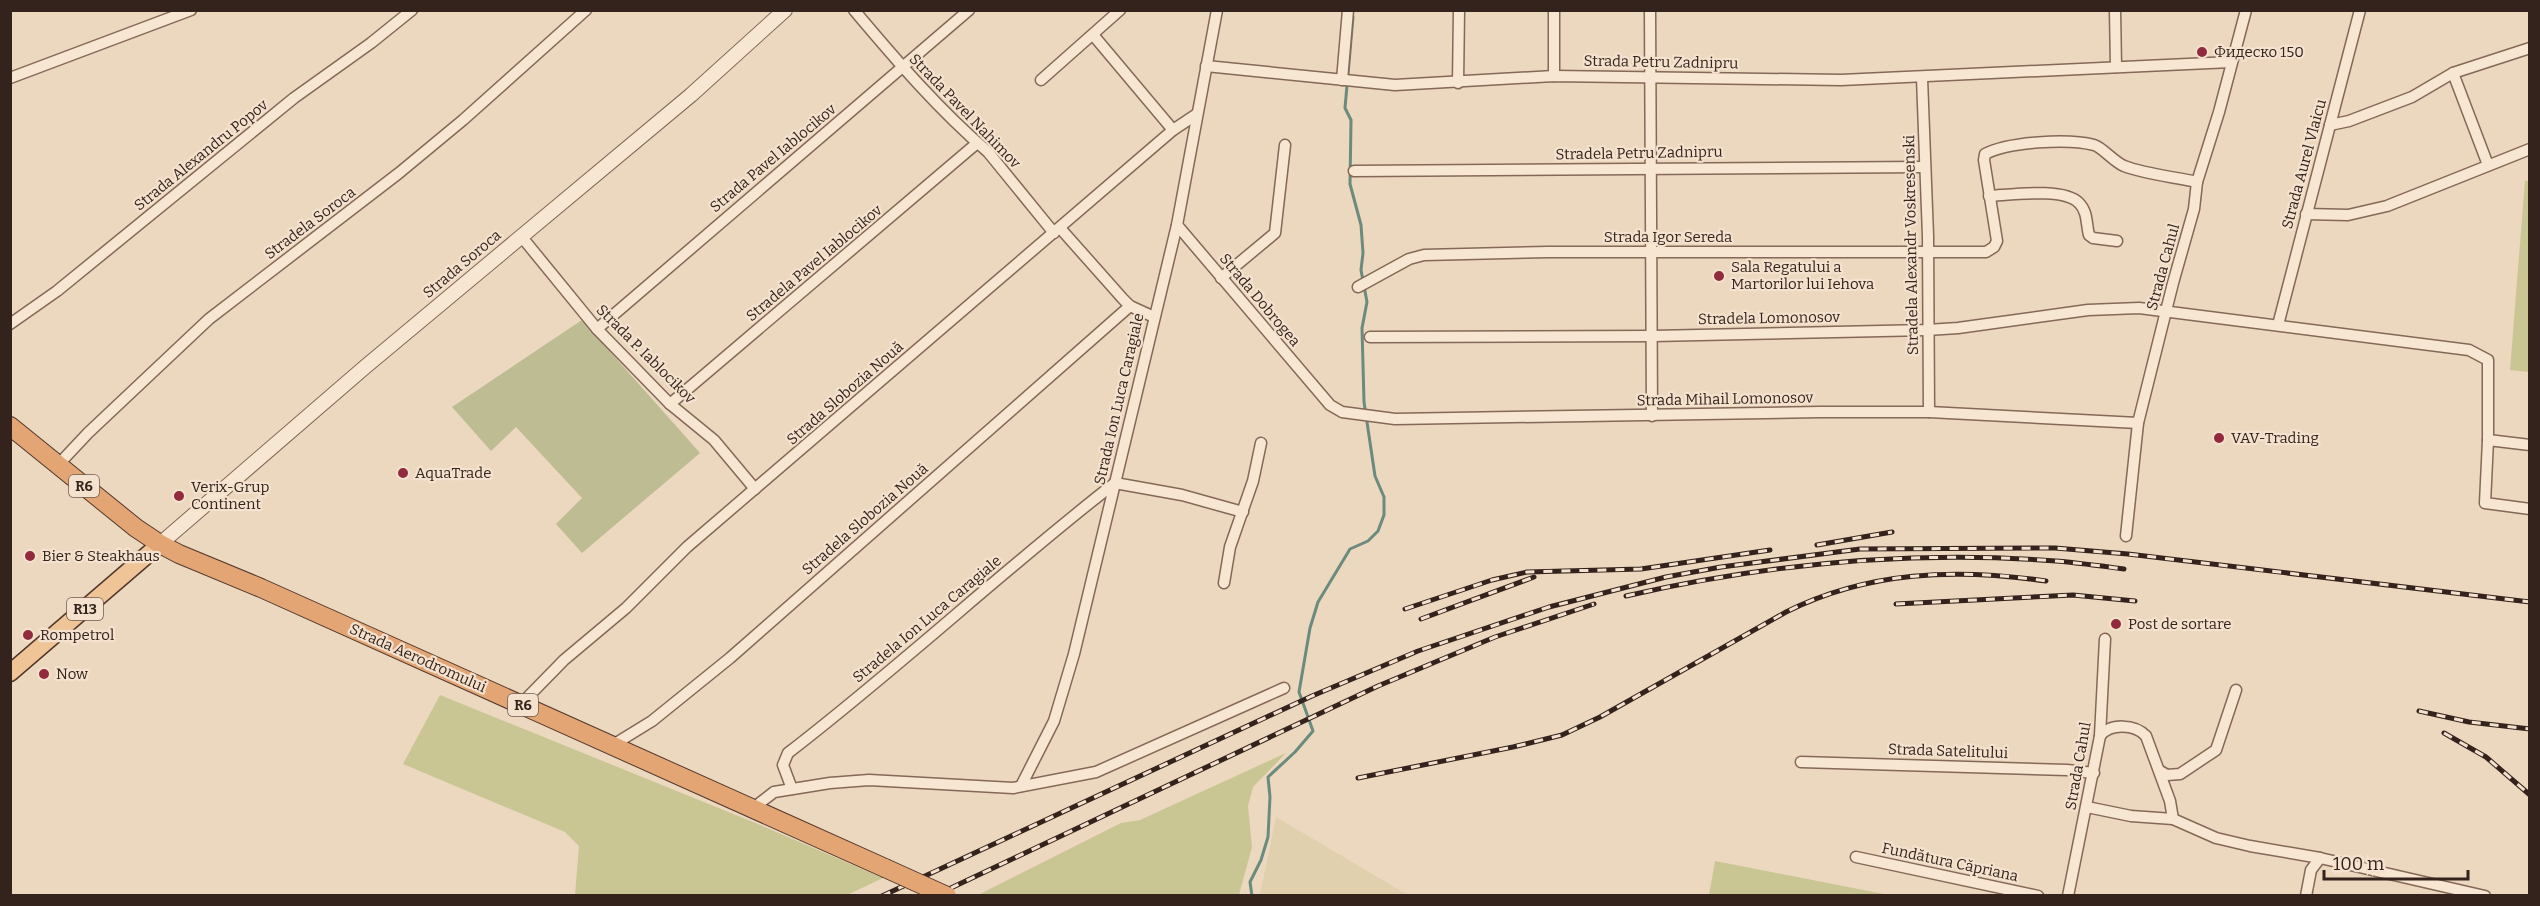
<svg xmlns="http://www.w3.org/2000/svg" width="2540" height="906" font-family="Bitter,serif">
	<rect width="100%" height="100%" fill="#ecd7bf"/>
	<path fill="#e1d0ad" d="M1276 817 1396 888 1408 895H1260Z"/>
	<g fill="#c9c694">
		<path d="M2525 181H2529V372L2510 370Z"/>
		<path d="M440 695 758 824 883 878 847 895H575L579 846 565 832 403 764Z"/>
		<path d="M1286 753 1253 787 1248 806 1252 847 1239 895H978L1121 823 1140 820Z"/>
		<path d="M1715 861 1889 895H1709Z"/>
	</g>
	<path fill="#bebc93" d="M582 320 700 453 582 553 556 524 582 498 516 427 491 451 452 407Z"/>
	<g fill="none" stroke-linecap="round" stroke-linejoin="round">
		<path stroke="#6a8b7d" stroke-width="3" d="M1252 896 1250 882 1261 860 1268 837 1270 797 1268 777 1295 752 1313 731 1299 692 1310 628 1318 602 1350 549 1368 541 1378 531 1384 515V497L1375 476 1364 402 1362 328 1367 302 1361 270 1363 253 1361 225 1350 184 1351 120 1345 108 1353 17"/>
		<g stroke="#846858" stroke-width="13">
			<g id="minor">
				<path d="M854 10C896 60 939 110 988 152L1054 233"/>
				<path d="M1554 10V76"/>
				<path d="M1650 10 1652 416"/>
				<path d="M2115 10 2116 67"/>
				<path d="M1094 36 1173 130"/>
				<path d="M1206 66 1395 85 1554 76 1841 80 2231 62"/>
				<path d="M2453 73 2488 165"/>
				<path d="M10 78 191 10"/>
				<path d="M1922 78 1928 236 1929 412"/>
				<path d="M1041 80 1120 10"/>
				<path d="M1342 80 1348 10"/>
				<path d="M1458 83 1459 10"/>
				<path d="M2330 125 2349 121 2412 97 2453 73 2530 48"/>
				<path d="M1354 171 1924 167"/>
				<path d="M1989 196C2010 195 2064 187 2079 203 2088 212 2086 224 2089 235L2093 238 2117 241"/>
				<path d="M2306 214 2348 215 2387 206 2530 149"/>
				<path d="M1177 225 1330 405 1342 412 1395 419 1820 412H1929L2138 423"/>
				<path d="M1060 228 1123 299 1130 306 1154 317"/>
				<path d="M521 236 597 329 670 404 714 440 755 489"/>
				<path d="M1221 278 1275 233 1285 145"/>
				<path d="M1358 287 1409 259 1424 255 1548 252H1986L1994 247 1997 241 1984 160 1985 154C2008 142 2068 138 2094 145 2102 147 2113 161 2124 166 2145 174 2174 177 2197 182"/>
				<path d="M10 324 57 291 294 98 371 43 412 10"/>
				<path d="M2278 325 2360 10"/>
				<path d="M597 329 969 10"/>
				<path d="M1370 337 1653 336 1927 330 1958 328 2088 310 2139 308 2469 350 2488 360V440"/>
				<path d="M670 404 976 144"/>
				<path d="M2530 445 2488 440 2485 503 2530 509"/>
				<path d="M58 465 88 433 209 319 399 173 463 120 586 10"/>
				<path d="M2126 536 2138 423 2173 283 2194 209 2197 182 2219 112 2246 10"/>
				<path d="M1224 583 1230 547 1253 481 1261 443"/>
				<path d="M521 704 564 660 626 608 687 547 1173 130 1197 114"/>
				<path d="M2100 736C2110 723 2135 724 2146 736L2170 801 2173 819"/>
				<path d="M613 745 652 721 730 658 1130 306"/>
				<path d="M1801 762 2067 770 2094 773"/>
				<path d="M2160 771 2167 775 2180 774 2216 750 2236 690"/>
				<path d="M1021 786 1054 721 1074 654 1177 225 1217 10"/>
				<path d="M792 789 783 765 788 753C900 667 1003 570 1115 483L1182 495 1243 512"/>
				<path d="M2087 807 2131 816 2173 819 2216 838 2250 846 2320 858 2485 896"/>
				<path d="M752 809 774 792 830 783 869 780 1013 788 1096 772 1284 688"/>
				<path d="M1856 857 2038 896"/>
				<path d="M2068 896 2100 736 2105 639"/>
				<path d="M2306 896 2311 870 2320 858"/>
			</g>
		</g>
		<g stroke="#846858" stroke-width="16">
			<path id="tertiary" d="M160 544 365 367 691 95 785 10"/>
		</g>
		<g stroke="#51372c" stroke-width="19">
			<path id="primary" d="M10 673 160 544"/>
		</g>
		<g stroke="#51372c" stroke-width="20">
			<path id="trunk" d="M10 426 136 528 160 544 179 554 261 588 885 868"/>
		</g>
		<use href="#minor" stroke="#f7e6d1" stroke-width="10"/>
		<use href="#tertiary" stroke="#f7e6d1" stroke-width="14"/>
		<use href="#primary" stroke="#efc497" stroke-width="16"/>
		<use href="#trunk" stroke="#e4a574" stroke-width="18"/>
		<g stroke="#34231c" stroke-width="5">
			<g id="rail">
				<path d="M1817 545 1892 532"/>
				<path d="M1626 596C1766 564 1913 550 2056 561 2079 563 2102 566 2124 569"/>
				<path d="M1896 604 2073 595 2135 601"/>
				<path d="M1405 609 1492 580 1527 572 1641 569 1770 550"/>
				<path d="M1421 619 1534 577"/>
				<path d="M2419 711 2469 722 2530 729"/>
				<path d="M2444 733 2486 757 2530 795"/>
				<path d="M1358 778 1513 747 1562 735 1600 717 1786 612C1868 571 1956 568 2046 581"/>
				<path d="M882 896 1312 696 1418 651 1549 607 1666 577 1721 567 1860 549 2055 548 2128 554 2530 602"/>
				<path d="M934 896 1378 686 1495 637 1594 604"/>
			</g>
		</g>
		<use href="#rail" stroke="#f4e2ce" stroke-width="3" stroke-dasharray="9" stroke-linecap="butt"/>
		<g stroke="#51372c" stroke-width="20" stroke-linecap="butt">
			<path id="trunk-bridge" d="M885 868 947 896"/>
		</g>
		<use href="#trunk-bridge" stroke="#e4a574" stroke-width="18"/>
	</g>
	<g fill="#902a3c" stroke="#f4e2ce" stroke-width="2">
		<circle cx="2202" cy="52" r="6"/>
		<circle cx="1719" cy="276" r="6"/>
		<circle cx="2219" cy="438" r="6"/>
		<circle cx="403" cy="473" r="6"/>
		<circle cx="179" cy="496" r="6"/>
		<circle cx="30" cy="556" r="6"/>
		<circle cx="2116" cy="624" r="6"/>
		<circle cx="28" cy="635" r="6"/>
		<circle cx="44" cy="674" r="6"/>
	</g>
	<g text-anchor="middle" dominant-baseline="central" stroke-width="4.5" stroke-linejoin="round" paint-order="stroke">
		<g fill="#f4e2ce" stroke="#6e5c51" stroke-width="1.5">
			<rect x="69" y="475" width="30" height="22" rx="4.5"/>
			<rect x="67" y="598" width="36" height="22" rx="4.5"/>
			<rect x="508" y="694" width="30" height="22" rx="4.5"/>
		</g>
		<g font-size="14" font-weight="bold" fill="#34231c">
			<text x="84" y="486">R6</text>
			<text x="85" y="609">R13</text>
			<text x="523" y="705">R6</text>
		</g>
		<g font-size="15" fill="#34231c" stroke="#f4e2ce" text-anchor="start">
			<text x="2214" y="52">Фидеско 150</text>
			<text x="1731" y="267">Sala Regatului a<tspan x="1731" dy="17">Martorilor lui Iehova</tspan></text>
			<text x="2231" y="438">VAV-Trading</text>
			<text x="415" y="473">AquaTrade</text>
			<text x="191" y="487">Verix-Grup<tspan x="191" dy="17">Continent</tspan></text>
			<text x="42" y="556">Bier &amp; Steakhaus</text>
			<text x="2128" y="624">Post de sortare</text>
			<text x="40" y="635">Rompetrol</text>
			<text x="56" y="674">Now</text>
		</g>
		<g font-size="15" fill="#34231c" stroke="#f4e2ce">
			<text transform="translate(1661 62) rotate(1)">Strada Petru Zadnipru</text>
			<text transform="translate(965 111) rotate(46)">Strada Pavel Nahimov</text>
			<text transform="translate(1639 153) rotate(-1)">Stradela Petru Zadnipru</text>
			<text transform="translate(201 155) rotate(-39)">Strada Alexandru Popov</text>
			<text transform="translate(773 158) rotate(-40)">Strada Pavel Iablocikov</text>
			<text transform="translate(2304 164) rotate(-75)">Strada Aurel Vlaicu</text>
			<text transform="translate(310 223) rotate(-37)">Stradela Sorocа</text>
			<text x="1668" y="237">Strada Igor Sereda</text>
			<text transform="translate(1911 245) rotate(-91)">Stradela Alexandr Voskresenski</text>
			<text transform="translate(814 263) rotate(-40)">Stradela Pavel Iablocikov</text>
			<text transform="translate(462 264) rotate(-40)">Strada Soroca</text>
			<text transform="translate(2163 267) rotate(-75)">Strada Cahul</text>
			<text transform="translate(1260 300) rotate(50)">Strada Dobrogea</text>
			<text transform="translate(1769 318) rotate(-1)">Stradela Lomonosov</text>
			<text transform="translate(646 354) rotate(45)">Strada P. Iablocikov</text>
			<text transform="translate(845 393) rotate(-41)">Strada Slobozia Nouă</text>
			<text transform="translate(1119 399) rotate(-77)">Strada Ion Luca Caragiale</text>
			<text transform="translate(1725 399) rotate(-1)">Strada Mihail Lomonosov</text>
			<text transform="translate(865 519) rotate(-41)">Stradela Slobozia Nouă</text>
			<text transform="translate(927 619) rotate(-40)">Stradela Ion Luca Caragiale</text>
			<text transform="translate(418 658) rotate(24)">Strada Aerodromului</text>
			<text transform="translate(1948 751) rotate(2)">Strada Satelitului</text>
			<text transform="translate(2078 766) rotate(-80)">Strada Cahul</text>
			<text transform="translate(1950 862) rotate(12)">Fundătura Căpriana</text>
		</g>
	</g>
	<rect width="2540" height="906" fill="none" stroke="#34231c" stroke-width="24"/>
	<path d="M2324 870v9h144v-9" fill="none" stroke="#34231c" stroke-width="3"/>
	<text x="2333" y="870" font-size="18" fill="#34231c" stroke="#f4e2ce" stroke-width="4.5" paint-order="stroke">100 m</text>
</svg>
